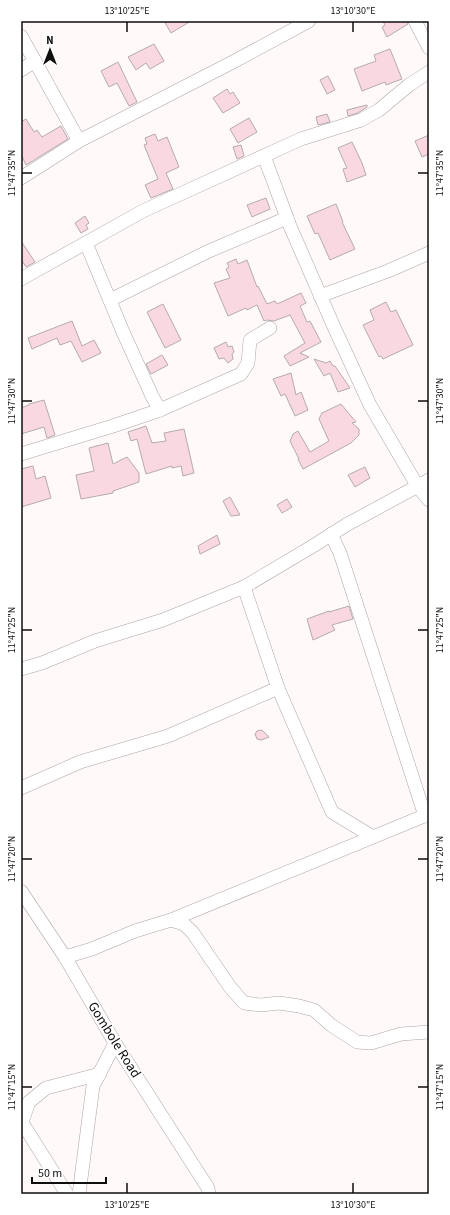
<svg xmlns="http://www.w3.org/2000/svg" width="450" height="1215" font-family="'Source Sans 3',sans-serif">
	<rect width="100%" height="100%" fill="#fff9f9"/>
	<g fill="#f9d8e2" stroke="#b4abad">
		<path d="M164 21H191L171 33Z"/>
		<path d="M383 21H407L408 24 387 37 382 27 385 25Z"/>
		<path d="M154 44 164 61 150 69 146 63 136 70 128 57Z"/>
		<path d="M390 49 402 79 386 85 385 82 362 91 354 69 376 61 374 55Z"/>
		<path d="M118 62 137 102 129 106 117 83 109 87 101 71Z"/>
		<path d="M328 76 335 90 327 94 320 80Z"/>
		<path d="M227 89 230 94 233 92 240 103 223 113 213 98Z"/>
		<path d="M367 105V107L358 113 348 116 347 110Z"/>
		<path d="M327 114 330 122 318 125 316 117Z"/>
		<path d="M249 118 257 132 238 143 230 129Z"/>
		<path d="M26 119 34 132 37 130 42 137 61 126 68 139 26 165 21 154V122Z"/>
		<path d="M155 134 158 141 167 137 179 167 166 173 173 189 151 198 145 185 158 179 144 145 147 144 145 138Z"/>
		<path d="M429 135V154L422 157 415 141Z"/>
		<path d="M352 142 362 163 366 175 347 182 343 169 347 168 338 148Z"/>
		<path d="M241 145 244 156 237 159 233 147Z"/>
		<path d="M266 198 270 209 252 217 247 205Z"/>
		<path d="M336 204 343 222H342L355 249 330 260 318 233 315 234 307 216Z"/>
		<path d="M85 216 89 223 86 225 88 229 81 233 75 223Z"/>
		<path d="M21 241 35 262 26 267 21 259Z"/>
		<path d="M236 259 238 264 247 260 257 287 258 286 267 304 275 301 277 304 301 293 306 303 300 306 307 322 310 321 321 342 300 353 309 357 290 366 284 356 305 343 290 315 274 321 267 320 264 321 257 305 247 310 246 308 228 316 214 283 230 278 226 269 229 267 227 263Z"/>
		<path d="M386 302 391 312 396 310 413 345 383 359 381 356 379 357 363 325 374 320 370 310Z"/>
		<path d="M163 304 181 340 165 348 147 312Z"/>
		<path d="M72 321 82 346 94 340 101 353 82 362 71 341 60 345 57 338 32 349 28 338Z"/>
		<path d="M226 342 228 347 232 346 234 352 232 354 233 359 228 363 224 358 219 359 214 348Z"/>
		<path d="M162 355 168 365 151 374 146 364Z"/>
		<path d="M314 359 326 363 330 361 333 366H335L350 388 338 392 330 373 324 376Z"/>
		<path d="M291 373 296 395 301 392 308 410 295 416 285 394 281 396 273 379Z"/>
		<path d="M44 400 55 435 47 438 44 427 21 434V408L29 405V404Z"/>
		<path d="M341 404 356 422 352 423 359 429V435L351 443 303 469 298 459H299L290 441 293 434 298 431 310 452 329 441 319 419 322 413Z"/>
		<path d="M146 426 152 443 166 441 164 433 184 429 194 473 183 476 181 466 172 468V466L146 474 137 439 131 441 128 432Z"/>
		<path d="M108 443 113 464 127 457 139 473V482L113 491V493L81 499 76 475 94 471 89 448Z"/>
		<path d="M33 466 36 479 45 476 51 498 21 507V469Z"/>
		<path d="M365 467 370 478 355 487 348 475Z"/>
		<path d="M230 497 240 515 231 516 223 501Z"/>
		<path d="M287 499 292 507 282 513 277 505Z"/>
		<path d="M217 535 220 544 200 554 198 546Z"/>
		<path d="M349 606 353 619 332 625 335 630 313 640 307 619 329 611V612Z"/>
		<path d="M261 730 263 731 269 737 261 740 257 739 255 734 257 731Z"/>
	</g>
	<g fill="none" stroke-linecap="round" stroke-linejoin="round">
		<g stroke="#afa5a5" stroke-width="14">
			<g id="minor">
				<path d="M415 21 429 48"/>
				<path d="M21 36 79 141"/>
				<path d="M21 70 35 61"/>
				<path d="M264 156 290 226 334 327 370 405 418 487 429 500"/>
				<path d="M21 178 79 141 231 63 309 21"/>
				<path d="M86 243 123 332 152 396 160 410"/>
				<path d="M21 279 143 211 301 139 361 120 379 110 409 85 429 72"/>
				<path d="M320 296 388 271 429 253"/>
				<path d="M110 300 209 251 287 218"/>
				<path d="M21 454 113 426 160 410 241 374 248 363 250 340 270 328"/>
				<path d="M331 534 340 553 425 816"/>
				<path d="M244 587 278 688 332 812 373 837"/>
				<path d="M21 669 42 663 95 641 163 620 244 587 313 546 346 525 429 480"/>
				<path d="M21 788 80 762 168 736 278 688"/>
				<path d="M21 891 65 957 115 1043 208 1188 209 1194"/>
				<path d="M171 920 184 924 193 933 230 987 244 1003 261 1005 279 1003 299 1006 314 1010 331 1025 357 1042 371 1043 401 1034 429 1032"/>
				<path d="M65 957 92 949 135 931 171 920 429 814"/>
				<path d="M21 1121 67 1194"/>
				<path d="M22 1122 29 1102 46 1088 100 1074"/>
				<path d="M79 1194 93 1086 115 1043"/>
			</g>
		</g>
		<use href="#minor" stroke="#fff" stroke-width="13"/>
	</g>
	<path fill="none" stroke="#100d0d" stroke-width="1.5" d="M127 22V32M353 22V32M22 173H32M418 173H428M22 401H32M418 401H428M22 630H32M418 630H428M22 859H32M418 859H428M22 1087H32M418 1087H428M127 1183V1193M353 1183V1193"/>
	<g text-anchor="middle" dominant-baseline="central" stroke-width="3" stroke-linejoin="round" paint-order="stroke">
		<g font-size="14" fill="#100d0d" stroke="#fff">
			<text transform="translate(114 1040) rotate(58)">Gombole Road</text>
		</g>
	</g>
	<rect width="450" height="1215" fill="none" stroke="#ffffff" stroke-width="44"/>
	<g transform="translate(50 50)" stroke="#ffffff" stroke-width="3" paint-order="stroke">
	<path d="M0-3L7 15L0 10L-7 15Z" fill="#100d0d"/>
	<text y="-6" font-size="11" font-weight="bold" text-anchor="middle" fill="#100d0d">N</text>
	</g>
	<path d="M32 1177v6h74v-6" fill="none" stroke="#100d0d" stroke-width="2"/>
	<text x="38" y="1177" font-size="12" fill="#100d0d" stroke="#ffffff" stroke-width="3" paint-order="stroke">50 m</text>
	<rect x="22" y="22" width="406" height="1171" fill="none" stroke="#100d0d" stroke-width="1.5"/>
	<g font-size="10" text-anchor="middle" fill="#100d0d">
		<text x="127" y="14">13°10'25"E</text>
		<text x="353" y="14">13°10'30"E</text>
		<text transform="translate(11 173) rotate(-90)" y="4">11°47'35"N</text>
		<text transform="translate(439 173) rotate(-90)" y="4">11°47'35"N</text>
		<text transform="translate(11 401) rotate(-90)" y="4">11°47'30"N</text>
		<text transform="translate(439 401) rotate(-90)" y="4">11°47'30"N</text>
		<text transform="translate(11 630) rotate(-90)" y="4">11°47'25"N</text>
		<text transform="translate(439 630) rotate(-90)" y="4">11°47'25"N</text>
		<text transform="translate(11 859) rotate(-90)" y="4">11°47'20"N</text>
		<text transform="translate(439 859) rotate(-90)" y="4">11°47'20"N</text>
		<text transform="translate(11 1087) rotate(-90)" y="4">11°47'15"N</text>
		<text transform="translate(439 1087) rotate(-90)" y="4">11°47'15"N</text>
		<text x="127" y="1208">13°10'25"E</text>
		<text x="353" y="1208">13°10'30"E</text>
	</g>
</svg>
